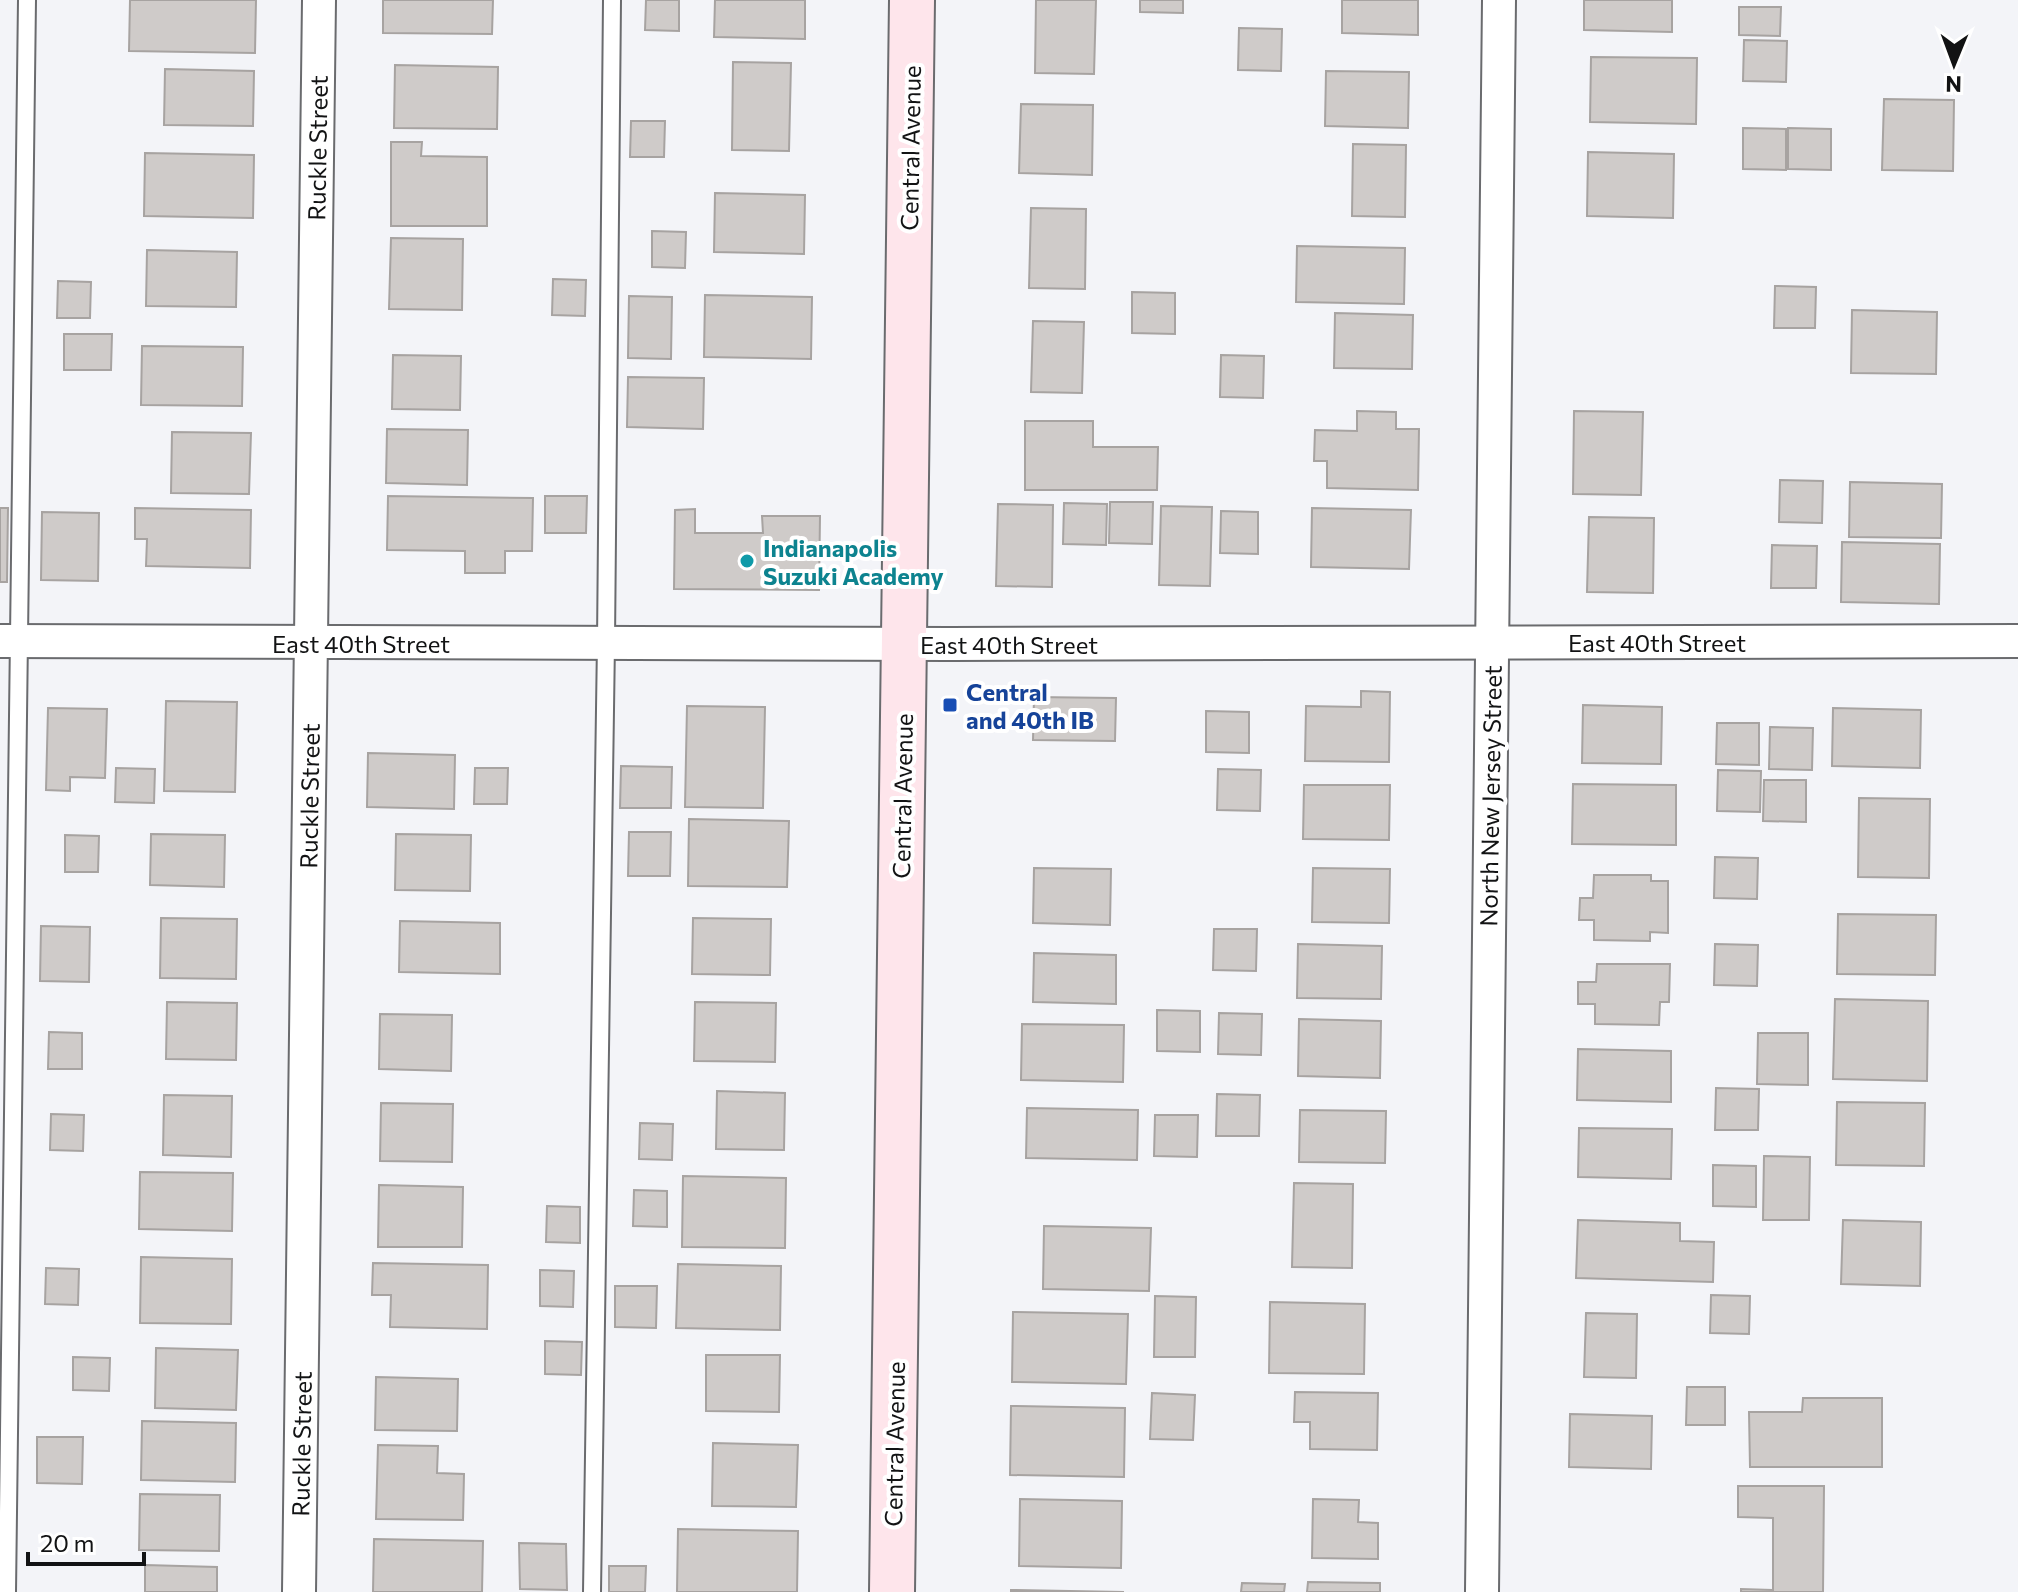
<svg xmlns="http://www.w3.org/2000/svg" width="2018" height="1592" font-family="Commissioner,sans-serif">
	<rect width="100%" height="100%" fill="#f3f4f8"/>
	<g fill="#cfcbc9" stroke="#a7a3a1" stroke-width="2">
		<path d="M130 0H256L255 53 129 51Z"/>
		<path d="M383 0H493L492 34 383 33Z"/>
		<path d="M646 0H679V31L645 30Z"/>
		<path d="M715 0H805V39L714 37Z"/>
		<path d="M1036 0H1096L1094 74 1035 73Z"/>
		<path d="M1140 0H1183V13L1140 12Z"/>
		<path d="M1342 0H1418V35L1342 33Z"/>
		<path d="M1584 0H1672V32L1584 30Z"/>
		<path d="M1739 7H1781L1780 36 1739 35Z"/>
		<path d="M1239 28 1282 29 1281 71 1238 70Z"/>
		<path d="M1744 40 1787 41 1786 82 1743 81Z"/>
		<path d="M1591 57 1697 58 1696 124 1590 122Z"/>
		<path d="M733 62 791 63 789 151 732 150Z"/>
		<path d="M395 65 498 67 497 129 394 128Z"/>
		<path d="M165 69 254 71 253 126 164 125Z"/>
		<path d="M1326 71 1409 72 1408 128 1325 126Z"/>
		<path d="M1884 99 1954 100 1953 171 1882 170Z"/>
		<path d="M1021 104 1093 105 1092 175 1019 173Z"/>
		<path d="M631 121H665L664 157H630Z"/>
		<path d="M1743 128 1786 129V170L1743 169Z"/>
		<path d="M1788 128 1831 129V170L1788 169Z"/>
		<path d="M391 142H422L421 156 487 157V226H391Z"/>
		<path d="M1353 144 1406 145 1405 217 1352 216Z"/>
		<path d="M1588 152 1674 154 1673 218 1587 216Z"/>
		<path d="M145 153 254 155 253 218 144 216Z"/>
		<path d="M715 193 805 195 804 254 714 252Z"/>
		<path d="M1031 208 1086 209 1085 289 1029 288Z"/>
		<path d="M652 231 686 232 685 268 652 267Z"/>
		<path d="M391 238 463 239 462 310 389 309Z"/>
		<path d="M1297 246 1405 248 1404 304 1296 302Z"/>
		<path d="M147 250 237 252 236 307 146 306Z"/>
		<path d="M553 279 586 280 585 316 552 315Z"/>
		<path d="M58 281 91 282 90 318H57Z"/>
		<path d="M1775 286 1816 287 1815 328H1774Z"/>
		<path d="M1132 292 1175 293V334L1132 333Z"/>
		<path d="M705 295 812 297 811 359 704 357Z"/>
		<path d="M629 296 672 297 671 359 628 358Z"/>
		<path d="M1852 310 1937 312 1936 374 1851 373Z"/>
		<path d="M1335 313 1413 315 1412 369 1334 368Z"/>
		<path d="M1033 321 1084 322 1082 393 1031 392Z"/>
		<path d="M64 334H112L111 370H64Z"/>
		<path d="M142 346 243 347 242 406 141 405Z"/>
		<path d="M393 355 461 356 460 410 392 409Z"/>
		<path d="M1221 355 1264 356 1263 398 1220 397Z"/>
		<path d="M628 377 704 378 703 429 627 427Z"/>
		<path d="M1357 411 1396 412V429H1419L1418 490 1327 488V461H1314L1315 430 1357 431Z"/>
		<path d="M1574 411 1643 412 1641 495 1573 494Z"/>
		<path d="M1025 421H1093V447H1158L1157 490H1025Z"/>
		<path d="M387 429 468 430 467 485 386 483Z"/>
		<path d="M172 432 251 433 249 494 171 493Z"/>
		<path d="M1780 480 1823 481 1822 523 1779 522Z"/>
		<path d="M1850 482 1942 484 1941 538 1849 537Z"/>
		<path d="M388 496 533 498 532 551H505V573H465V551L387 550Z"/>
		<path d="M545 496H587L586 533H545Z"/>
		<path d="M1110 502H1153L1152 544 1109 543Z"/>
		<path d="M1064 503 1107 504 1106 545 1063 544Z"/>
		<path d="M998 504 1053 505 1052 587 996 586Z"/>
		<path d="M1161 506 1212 507 1210 586 1159 585Z"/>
		<path d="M0 508H8L7 582H0Z"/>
		<path d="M135 508 251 510 250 568 146 566 147 539H135Z"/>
		<path d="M1312 508 1411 510 1409 569 1311 567Z"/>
		<path d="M695 509V533H763L762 516H820L819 590 674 589 675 510Z"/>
		<path d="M1221 511 1258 512V554L1220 553Z"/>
		<path d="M42 512 99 513 98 581 41 580Z"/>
		<path d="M1589 517 1654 518 1653 593 1587 592Z"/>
		<path d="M1842 542 1940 544 1939 604 1841 602Z"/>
		<path d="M1772 545 1817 546 1816 588H1771Z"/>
		<path d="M1361 691 1390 692 1389 762 1305 761 1306 706 1361 707Z"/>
		<path d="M1034 697 1116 698 1115 741 1033 740Z"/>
		<path d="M166 701 237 702 235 792 164 791Z"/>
		<path d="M1583 705 1662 707 1661 764 1582 763Z"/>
		<path d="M687 706 765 707 763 808 685 807Z"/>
		<path d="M48 708 107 709 105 778 70 777V791L46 790Z"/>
		<path d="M1833 708 1921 710 1920 768 1832 766Z"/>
		<path d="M1206 711 1249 712V753L1206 752Z"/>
		<path d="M1717 723H1759V765L1716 764Z"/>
		<path d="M1770 727 1813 728 1812 770 1769 769Z"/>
		<path d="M368 753 455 755 454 809 367 807Z"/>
		<path d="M621 766 672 767 671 808H620Z"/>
		<path d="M116 768 155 769 154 803 115 802Z"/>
		<path d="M475 768H508L507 804H474Z"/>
		<path d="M1218 769 1261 770 1260 811 1217 810Z"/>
		<path d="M1718 770 1761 771 1760 812 1717 811Z"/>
		<path d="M1764 780H1806V822L1763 821Z"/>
		<path d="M1573 784 1676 785V845L1572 844Z"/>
		<path d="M1304 785H1390L1389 840 1303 839Z"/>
		<path d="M1859 798 1930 799 1929 878 1858 877Z"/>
		<path d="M689 819 789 821 787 887 688 886Z"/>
		<path d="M629 832H671L670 876H628Z"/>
		<path d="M151 834 225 835 224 887 150 885Z"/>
		<path d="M396 834 471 835 470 891 395 890Z"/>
		<path d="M65 835 99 836 98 872H65Z"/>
		<path d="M1715 857 1758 858 1757 899 1714 898Z"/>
		<path d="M1034 868 1111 869 1110 925 1033 923Z"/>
		<path d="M1313 868 1390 869 1389 923 1312 922Z"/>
		<path d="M1594 875H1651V881H1668V933L1650 932V941L1594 940V920H1579L1580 898H1593Z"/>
		<path d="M1838 914 1936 915 1935 975 1837 974Z"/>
		<path d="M161 918 237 919 236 979 160 978Z"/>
		<path d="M693 918 771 919 770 975 692 974Z"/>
		<path d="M400 921 500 923V974L399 972Z"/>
		<path d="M41 926 90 927 89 982 40 981Z"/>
		<path d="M1214 929H1257L1256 971 1213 970Z"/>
		<path d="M1298 944 1382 946 1381 999 1297 998Z"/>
		<path d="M1715 944 1758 945 1757 986 1714 985Z"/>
		<path d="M1034 953 1116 955V1004L1033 1002Z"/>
		<path d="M1597 964H1670L1669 1002H1660L1659 1025 1595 1024V1004H1578V982H1596Z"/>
		<path d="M1835 999 1928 1001 1927 1081 1833 1079Z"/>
		<path d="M167 1002 237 1003 236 1060 166 1059Z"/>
		<path d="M695 1002 776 1003 775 1062 694 1061Z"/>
		<path d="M1157 1010 1200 1011V1052L1157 1051Z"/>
		<path d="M1219 1013 1262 1014 1261 1055 1218 1054Z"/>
		<path d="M380 1014 452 1015 451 1071 379 1069Z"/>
		<path d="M1299 1019 1381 1021 1380 1078 1298 1076Z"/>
		<path d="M1022 1024 1124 1025 1123 1082 1021 1080Z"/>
		<path d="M49 1032 82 1033V1069H48Z"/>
		<path d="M1758 1033H1808V1085L1757 1084Z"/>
		<path d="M1578 1049 1671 1051V1102L1577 1100Z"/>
		<path d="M1716 1088 1759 1089 1758 1130H1715Z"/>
		<path d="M717 1091 785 1093 784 1150 716 1149Z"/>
		<path d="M1217 1094 1260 1095 1259 1136H1216Z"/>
		<path d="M164 1095 232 1096 231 1157 163 1155Z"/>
		<path d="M1837 1102 1925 1103 1924 1166 1836 1165Z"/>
		<path d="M381 1103 453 1104 452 1162 380 1161Z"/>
		<path d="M1027 1108 1138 1110 1137 1160 1026 1158Z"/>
		<path d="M1300 1110 1386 1111 1385 1163 1299 1162Z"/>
		<path d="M51 1114 84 1115 83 1151 50 1150Z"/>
		<path d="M1155 1115H1198L1197 1157 1154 1156Z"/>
		<path d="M640 1123 673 1124 672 1160 639 1159Z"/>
		<path d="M1579 1128 1672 1129 1671 1179 1578 1177Z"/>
		<path d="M1764 1156 1810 1157 1809 1220H1763Z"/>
		<path d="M1713 1165 1756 1166V1207L1713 1206Z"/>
		<path d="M140 1172 233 1173 232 1231 139 1229Z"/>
		<path d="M683 1176 786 1178 785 1248 682 1247Z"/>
		<path d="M1294 1183 1353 1184 1352 1268 1292 1267Z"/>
		<path d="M379 1185 463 1187 462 1247H378Z"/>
		<path d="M634 1190 667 1191V1227L633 1226Z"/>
		<path d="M547 1206 580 1207V1243L546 1242Z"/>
		<path d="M1578 1220 1680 1223V1241L1714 1242 1713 1282 1576 1278Z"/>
		<path d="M1843 1220 1921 1222 1920 1286 1841 1284Z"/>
		<path d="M1044 1226 1151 1228 1149 1291 1043 1289Z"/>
		<path d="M141 1257 232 1259 231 1324 140 1323Z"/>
		<path d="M373 1263 488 1265 487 1329 390 1327 391 1295H372Z"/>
		<path d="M678 1264 781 1266 780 1330 676 1328Z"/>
		<path d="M46 1268 79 1269 78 1305 45 1304Z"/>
		<path d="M540 1270 574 1271 573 1307 540 1306Z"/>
		<path d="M615 1286H657L656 1328 615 1327Z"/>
		<path d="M1711 1295 1750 1296 1749 1334 1710 1333Z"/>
		<path d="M1155 1296 1196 1297 1195 1357H1154Z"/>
		<path d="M1270 1302 1365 1304 1364 1374 1269 1373Z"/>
		<path d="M1013 1312 1128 1314 1126 1384 1012 1382Z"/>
		<path d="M1586 1313 1637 1314 1636 1378 1584 1377Z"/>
		<path d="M545 1341 582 1342 581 1375 545 1374Z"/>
		<path d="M156 1348 238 1350 236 1410 155 1408Z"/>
		<path d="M706 1355H780L779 1412 706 1411Z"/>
		<path d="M73 1357 110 1358 109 1391 73 1390Z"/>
		<path d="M376 1377 458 1379 457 1431 375 1430Z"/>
		<path d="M1687 1387H1725V1425H1686Z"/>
		<path d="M1295 1392 1378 1393 1377 1450 1310 1449V1422H1294Z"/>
		<path d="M1152 1393 1195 1395 1193 1440 1150 1439Z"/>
		<path d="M1803 1398H1882V1467H1750L1749 1412H1802Z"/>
		<path d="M1011 1406 1125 1408 1124 1477 1010 1475Z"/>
		<path d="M1570 1414 1652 1416 1651 1469 1569 1467Z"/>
		<path d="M142 1421 236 1423 235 1482 141 1480Z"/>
		<path d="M37 1437H83L82 1484 37 1483Z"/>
		<path d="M713 1443 798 1445 796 1507 712 1506Z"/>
		<path d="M378 1445 438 1446 437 1473 464 1474 463 1520 376 1519Z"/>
		<path d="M1738 1486H1824L1823 1592H1741V1589L1773 1590V1518L1738 1517Z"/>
		<path d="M140 1494 220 1495 219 1551 139 1550Z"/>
		<path d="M1020 1499 1122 1501 1121 1568 1019 1566Z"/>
		<path d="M1313 1499 1359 1500 1358 1522 1378 1523V1559L1312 1558Z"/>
		<path d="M678 1529 798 1531 797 1592H677Z"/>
		<path d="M374 1539 483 1541 482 1592H373Z"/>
		<path d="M519 1543 566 1544 567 1590 520 1589Z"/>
		<path d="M145 1565 217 1567V1592H145Z"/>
		<path d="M609 1566H646L645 1592H609Z"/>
		<path d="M1308 1582 1380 1583V1592H1307Z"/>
		<path d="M1242 1583 1285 1584 1284 1592H1241Z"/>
		<path d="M1011 1590 1124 1592H1011Z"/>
	</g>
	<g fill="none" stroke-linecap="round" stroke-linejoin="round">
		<g stroke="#6a6b6e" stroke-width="20">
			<g id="service">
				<path d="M7 1592 27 0"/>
				<path d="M592 1592 606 642 612 0"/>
			</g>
		</g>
		<g stroke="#6a6b6e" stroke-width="36">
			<g id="minor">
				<path d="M0 641 951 644 2018 641"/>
				<path d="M299 1592 319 0"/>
				<path d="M1482 1592 1499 0"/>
			</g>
		</g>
		<g stroke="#6a6b6e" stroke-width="48">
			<path id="secondary" d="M892 1592 912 0"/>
		</g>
		<use href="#service" stroke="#fff" stroke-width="16"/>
		<use href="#minor" stroke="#fff" stroke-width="32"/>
		<use href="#secondary" stroke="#fee5eb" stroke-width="44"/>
	</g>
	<circle fill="#0f9aa8" stroke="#fff" stroke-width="3" cx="747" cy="561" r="8"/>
	<rect fill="#1a4fb4" stroke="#fff" stroke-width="3" x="942" y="697" width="16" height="16" rx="4"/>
	<g text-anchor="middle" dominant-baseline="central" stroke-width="8" stroke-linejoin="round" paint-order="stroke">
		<g font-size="24" fill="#121314" stroke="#fff">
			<text transform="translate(317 148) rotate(-89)">Ruckle Street</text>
			<text transform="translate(910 148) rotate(-89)">Central Avenue</text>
			<text x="1657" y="642">East 40th Street</text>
			<text x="361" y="643">East 40th Street</text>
			<text x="1009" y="644">East 40th Street</text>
			<text transform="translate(309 796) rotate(-89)">Ruckle Street</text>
			<text transform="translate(902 796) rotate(-89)">Central Avenue</text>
			<text transform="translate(1490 796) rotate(-89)">North New Jersey Street</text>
			<text transform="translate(301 1444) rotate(-89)">Ruckle Street</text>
			<text transform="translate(894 1444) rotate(-89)">Central Avenue</text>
		</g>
		<g font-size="24" font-weight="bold" fill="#0d838f" stroke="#fff" text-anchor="start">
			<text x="763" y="547">Indianapolis<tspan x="763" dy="28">Suzuki Academy</tspan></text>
		</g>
		<g font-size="24" font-weight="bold" fill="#164399" stroke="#fff" text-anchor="start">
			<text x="966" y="691">Central<tspan x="966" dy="28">and 40th IB</tspan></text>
		</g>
	</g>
	<g transform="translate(1954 64) rotate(181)" stroke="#ffffff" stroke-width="6" paint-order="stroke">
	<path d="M0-6L14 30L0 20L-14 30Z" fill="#121314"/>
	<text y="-12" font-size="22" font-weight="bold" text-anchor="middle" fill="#121314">N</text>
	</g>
	<path d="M28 1552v12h116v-12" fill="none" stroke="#121314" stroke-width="4"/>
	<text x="40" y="1552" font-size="24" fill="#121314" stroke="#ffffff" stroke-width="6" paint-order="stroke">20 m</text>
</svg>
